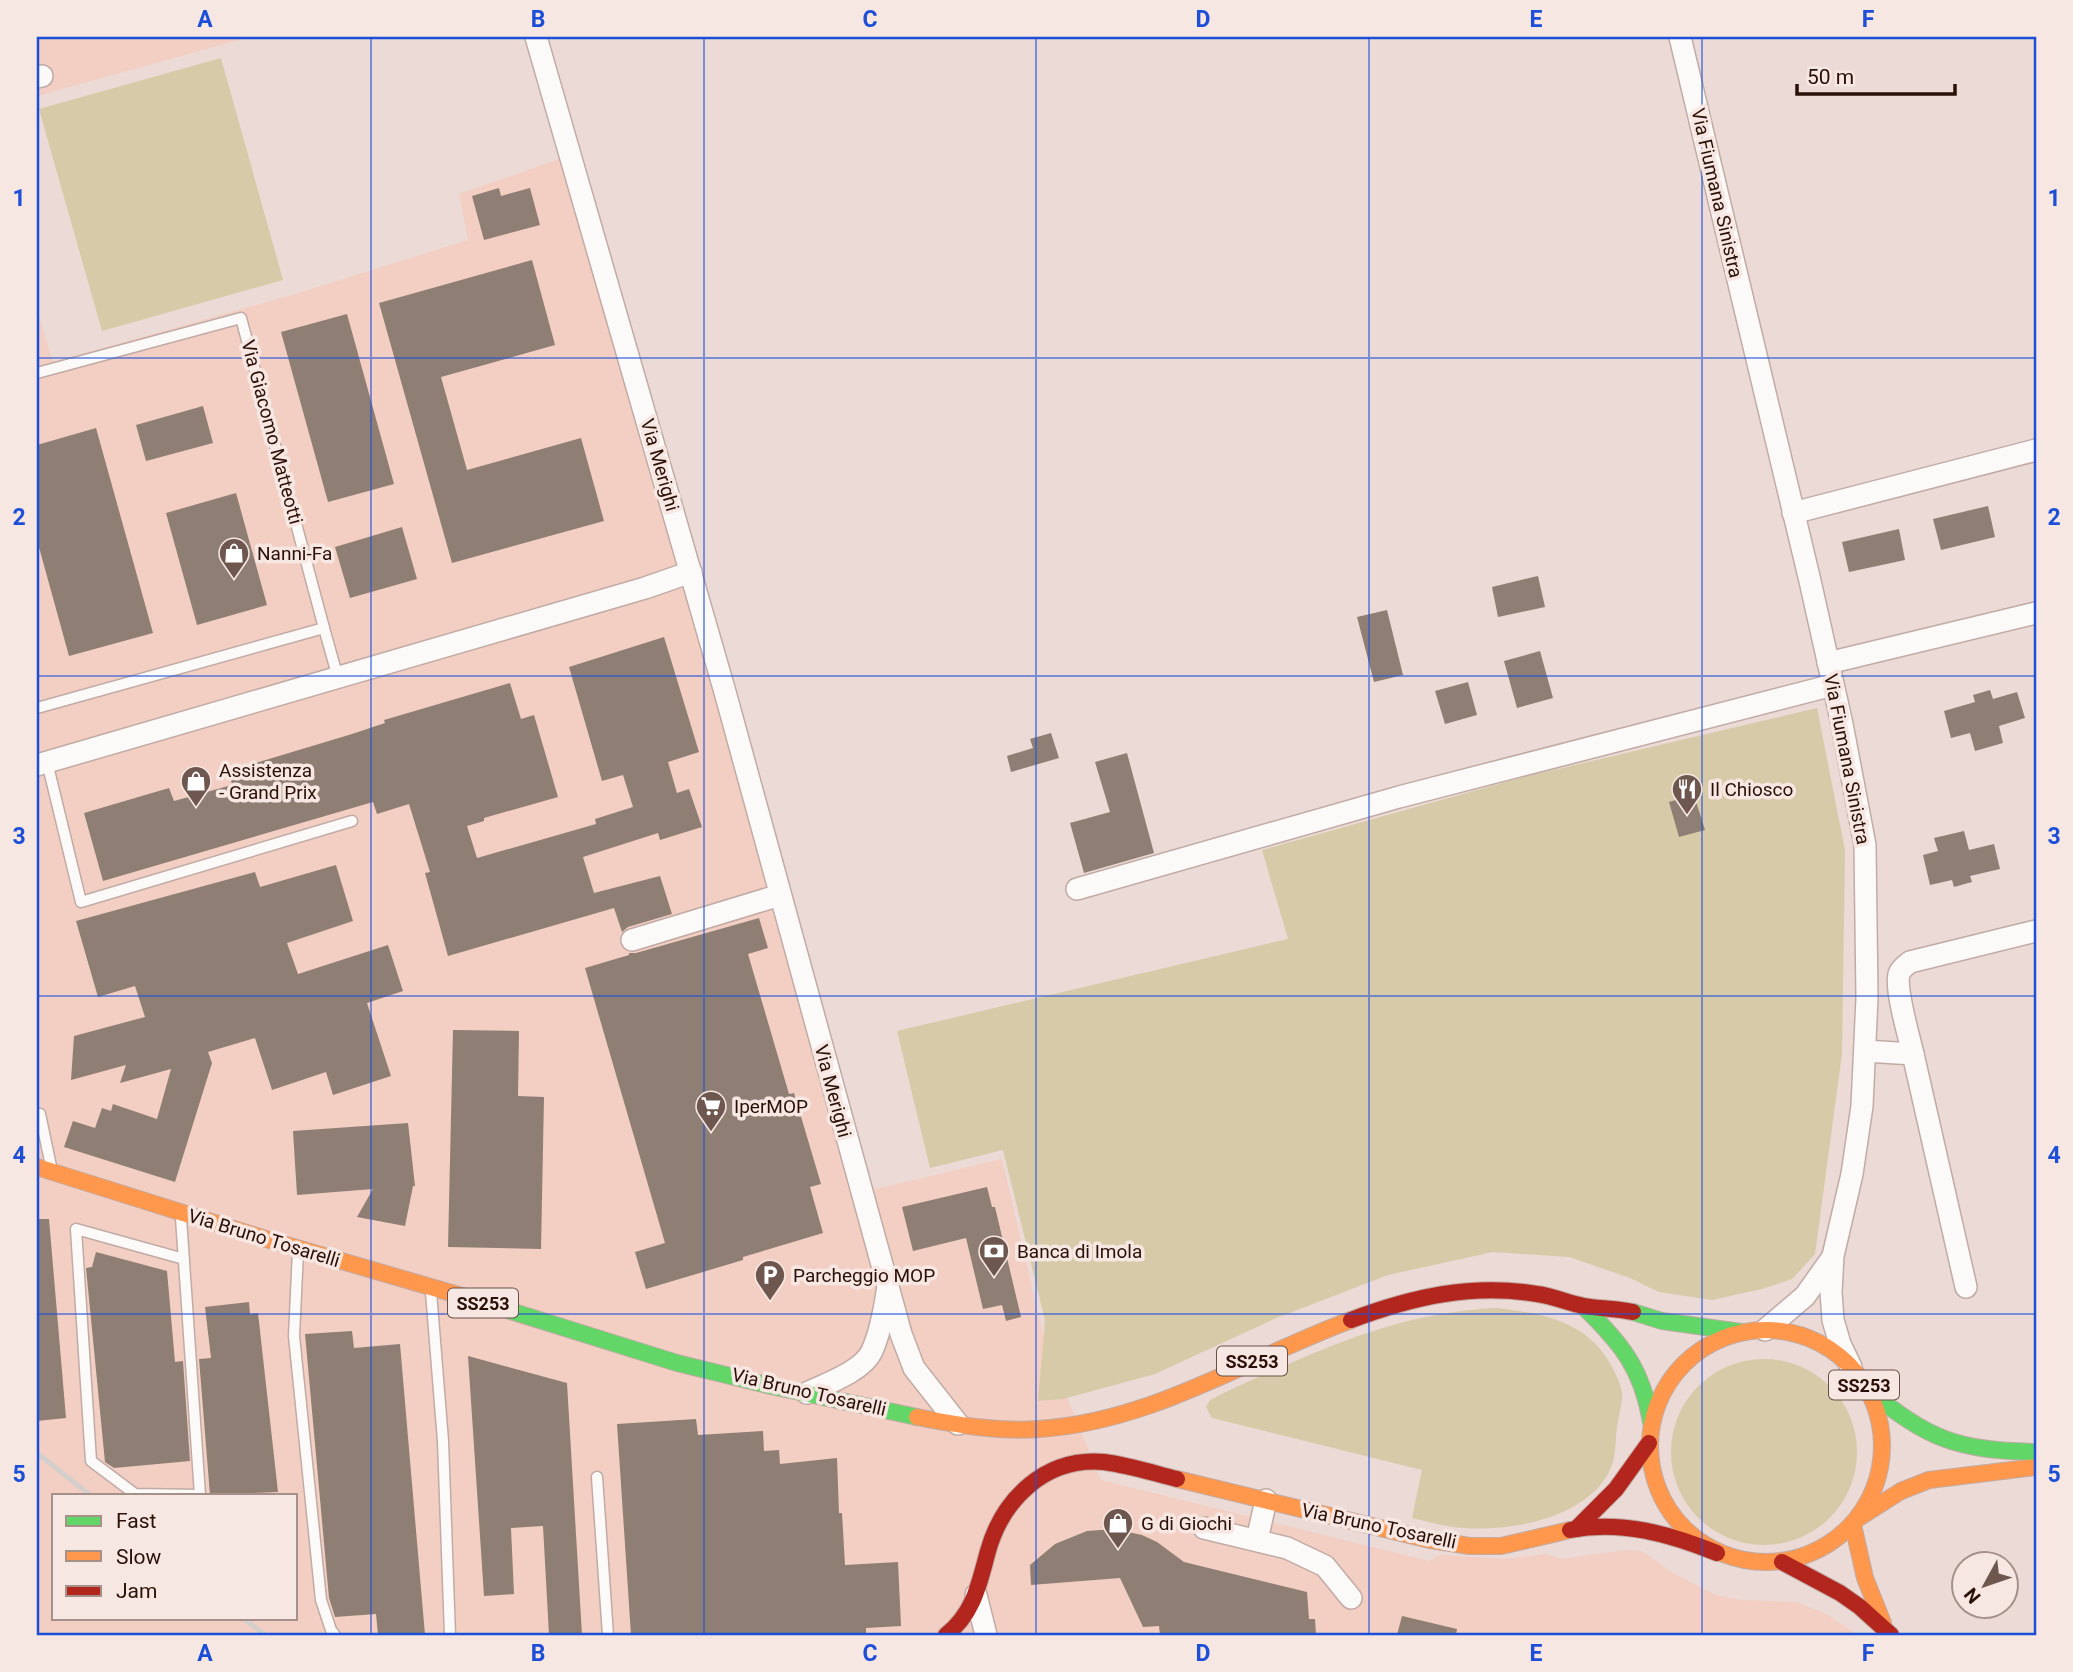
<svg xmlns="http://www.w3.org/2000/svg" width="2073" height="1672" font-family="Roboto,sans-serif">
	<rect width="100%" height="100%" fill="#ebdad5"/>
	<g fill="#f3cfc3" fill-rule="evenodd">
		<path d="M37 37H250L37 96Z"/>
		<path d="M568 156 872 1190 1002 1159 1045 1343 1101 1480 1429 1561 1440 1555 1505 1559 1545 1554 1561 1559 1626 1550 1642 1551 1673 1573 1716 1595 1741 1600 1797 1602 1826 1614 1858 1635H37V309L53 362 292 295 468 240 459 194ZM54 1495H296V1618H54Z"/>
	</g>
	<g fill="#d7caa8">
		<path d="M221 58 283 280 102 331 39 109Z"/>
		<path d="M1817 708 1845 850 1842 1054 1815 1254 1792 1279 1762 1289 1712 1300 1659 1292 1630 1278 1569 1257 1493 1252 1388 1275 1274 1319 1155 1374 1063 1399 1038 1401 1045 1320 1003 1150 930 1168 897 1031 1288 939 1262 850 1520 778Z"/>
		<path d="M1495 1308C1542 1313 1588 1321 1612 1367 1616 1374 1620 1383 1622 1392 1623 1403 1618 1417 1617 1428 1615 1440 1616 1455 1612 1465 1593 1517 1511 1532 1464 1528 1446 1527 1429 1522 1412 1518L1422 1470 1212 1418 1206 1407 1210 1400C1234 1387 1259 1377 1284 1366 1356 1334 1415 1313 1495 1308Z"/>
		<circle cx="1764" cy="1452" r="93"/>
	</g>
	<g fill="#8f7e73">
		<path d="M499 188 501 196 530 188 540 225 484 240 472 196Z"/>
		<path d="M532 260 555 345 441 377 467 470 581 438 604 521 452 563 379 303Z"/>
		<path d="M347 314 394 484 328 502 281 332Z"/>
		<path d="M203 406 213 443 146 461 136 425Z"/>
		<path d="M96 428 153 633 69 656 37 540V445Z"/>
		<path d="M236 493 267 605 197 625 166 513Z"/>
		<path d="M1988 506 1995 537 1941 550 1933 519Z"/>
		<path d="M402 527 417 579 350 598 335 547Z"/>
		<path d="M1899 529 1905 560 1849 572 1842 542Z"/>
		<path d="M1538 576 1545 607 1498 617 1492 587Z"/>
		<path d="M1387 610 1403 675 1374 682 1357 617Z"/>
		<path d="M664 637 699 752 668 762 677 793 689 789 702 827 660 840 658 833 583 857 594 893 660 876 672 914 628 927 622 932 614 908 448 956 425 873 430 872 409 804 377 814 373 802 103 881 84 813 169 788 174 801 232 785 229 771 352 734 385 723 384 720 510 683 521 719 534 715 558 797 484 818V821L467 826 477 858 596 824 595 819 633 807 623 775 602 781 569 667Z"/>
		<path d="M1540 651 1553 698 1517 708 1504 661Z"/>
		<path d="M1468 682 1477 715 1445 724 1435 691Z"/>
		<path d="M1990 690 1993 699 2017 692 2025 718 1999 726 2003 743 1975 751 1970 733 1951 738 1944 711 1975 702 1973 695Z"/>
		<path d="M1051 733 1059 758 1011 772 1007 756 1033 748 1030 739Z"/>
		<path d="M1127 753 1154 853 1084 873 1070 823 1110 812 1095 762Z"/>
		<path d="M1694 795 1705 830 1679 837 1669 802Z"/>
		<path d="M1964 831 1969 850 1994 844 2000 869 1970 876 1972 882 1954 887 1952 880 1930 885 1923 855 1938 851 1934 838Z"/>
		<path d="M336 865 353 921 287 943 298 974 388 945 403 991 367 1003 391 1076 333 1095 326 1072 272 1090 255 1038 208 1052 212 1063 175 1182 64 1147 73 1121 95 1128 102 1108 111 1111 113 1104 157 1119 171 1069 120 1083 126 1065 71 1080 74 1036 145 1017 135 986 98 997 76 921 255 872 260 887Z"/>
		<path d="M759 918 768 948 748 954 789 1094 794 1093 821 1184 810 1187 823 1233 743 1257V1260L646 1289 635 1252 665 1243 585 968 629 955V953H636Z"/>
		<path d="M453 1030 519 1031 518 1096 544 1097 541 1249 448 1247Z"/>
		<path d="M408 1123 415 1186H413L405 1226 357 1217 373 1189 297 1195 293 1131Z"/>
		<path d="M987 1187 992 1207H995L1021 1317 1006 1321 1002 1305 983 1309 966 1238 913 1251 902 1207Z"/>
		<path d="M37 1219H49L66 1418 37 1421Z"/>
		<path d="M96 1252 167 1271 175 1362 183 1361 190 1461 114 1468 105 1462 86 1268 92 1267Z"/>
		<path d="M249 1302 250 1314 258 1313 278 1492 210 1495 199 1359 211 1358 205 1307Z"/>
		<path d="M352 1331 354 1348 400 1344 425 1635H378L376 1614 335 1617 329 1598 305 1334Z"/>
		<path d="M468 1356 567 1383 582 1635H549L543 1526 511 1528 514 1594 484 1596Z"/>
		<path d="M696 1419 698 1435 763 1431 764 1451 779 1450 780 1464 837 1458 839 1513H842L845 1565 898 1562 901 1626 866 1628V1635H631L617 1424Z"/>
		<path d="M1114 1529 1142 1535 1157 1542 1184 1562 1307 1592 1309 1619H1315L1316 1635H1160L1159 1626 1143 1627 1120 1578 1031 1585 1030 1565 1055 1544 1087 1531Z"/>
		<path d="M1402 1616 1457 1629 1456 1635H1397Z"/>
	</g>
	<g fill="none" stroke-linecap="round" stroke-linejoin="round">
		<g stroke="#c1aba5" stroke-width="13">
			<g id="lane">
				<path d="M37 373 241 318 324 628 37 708"/>
				<path d="M324 628 338 678"/>
				<path d="M47 762 81 902 352 821"/>
				<path d="M40 1114 51 1166"/>
				<path d="M181 1218 200 1495 135 1494 91 1461 76 1229 184 1259"/>
				<path d="M298 1251 294 1336 321 1600 331 1630 335 1635"/>
				<path d="M431 1292 443 1441 450 1635"/>
				<path d="M597 1477 608 1635"/>
			</g>
		</g>
		<g stroke="#c1aba5" stroke-width="24">
			<g id="street">
				<path d="M536 37 725 692 901 1334 914 1368 958 1424"/>
				<path d="M1680 37 1810 581 1842 724 1865 845 1867 998 1862 1106 1852 1174 1833 1256 1831 1292 1833 1320 1840 1344 1851 1367"/>
				<path d="M37 77 42 76"/>
				<path d="M1793 513 2036 450"/>
				<path d="M1828 663 2036 613"/>
				<path d="M37 765 645 588 691 572"/>
				<path d="M1077 889 1399 797 1833 685"/>
				<path d="M632 940 780 895"/>
				<path d="M1865 1051 1913 1054C1909 1036 1895 990 1899 974 1901 968 1905 966 1910 962L2036 931"/>
				<path d="M1913 1054 1966 1287"/>
				<path d="M1765 1330 1805 1296 1832 1258"/>
				<path d="M807 1393C826 1384 863 1371 872 1351 880 1333 884 1312 887 1292"/>
				<path d="M1204 1528 1287 1548 1325 1566 1351 1598"/>
				<path d="M1257 1540 1266 1500"/>
				<path d="M976 1595 986 1635"/>
			</g>
		</g>
		<g stroke="#c1aba5" stroke-width="18">
			<g id="fast">
				<path d="M472 1299 677 1363 771 1386 917 1417"/>
				<path d="M1583 1306C1621 1343 1642 1368 1651 1422"/>
				<path d="M1633 1312 1662 1321 1741 1332"/>
				<path d="M1867 1389C1929 1440 1956 1450 2036 1452"/>
			</g>
		</g>
		<g stroke="#c1aba5" stroke-width="18">
			<g id="slow">
				<path d="M37 1167 266 1239 472 1299"/>
				<circle cx="1766" cy="1446" r="116"/>
				<path d="M917 1417C957 1425 998 1432 1039 1429 1152 1422 1248 1358 1351 1320"/>
				<path d="M1177 1479 1430 1540 1470 1546H1501L1570 1530"/>
				<path d="M1857 1519 1901 1491 1929 1480 2036 1467"/>
				<path d="M1853 1525 1865 1578 1883 1623"/>
			</g>
		</g>
		<g stroke="#c1aba5" stroke-width="18">
			<g id="jam">
				<path d="M1351 1320C1412 1297 1472 1283 1537 1294 1553 1296 1568 1303 1584 1306 1601 1309 1617 1308 1633 1312"/>
				<path d="M1576 1529 1616 1489 1649 1443"/>
				<path d="M1570 1530C1621 1520 1670 1534 1717 1553"/>
				<path d="M1782 1562 1840 1593 1860 1607 1891 1635"/>
				<path d="M946 1635C974 1613 979 1584 988 1551 1003 1498 1046 1457 1104 1462 1128 1465 1153 1473 1177 1479"/>
			</g>
		</g>
		<use href="#lane" stroke="#fcf9f9" stroke-width="10"/>
		<use href="#street" stroke="#fcf9f9" stroke-width="21"/>
		<use href="#fast" stroke="#63d668" stroke-width="16"/>
		<use href="#slow" stroke="#ff974d" stroke-width="16"/>
		<use href="#jam" stroke="#b3261e" stroke-width="16"/>
		<g stroke="#d4cecc" stroke-width="5">
			<path d="M37 1453 90 1495"/>
			<path d="M243 1618 265 1635"/>
		</g>
	</g>
	<path fill="none" stroke="#1d4ed8" stroke-width="2" stroke-opacity="0.55" d="M371 37V1635M704 37V1635M1036 37V1635M1369 37V1635M1702 37V1635M37 358H2036M37 676H2036M37 996H2036M37 1314H2036"/>
	<defs>
		<g id="shop-pin" transform="scale(1.575)"><path d="M0 17L-7.5 6A9.5 9.5 0 1 1 7.5 6Z" fill="#6e574f" stroke="#f7e7e2"/><path d="M-5-2.5h2.3a2.7 3.5 0 0 1 5.4 0H5L5.5 6h-11ZM-1.5-2.5h3a1.5 2.3 0 0 0-3 0Z" fill="#fff"/></g>
		<g id="restaurant-pin" transform="scale(1.575)"><path d="M0 17L-7.5 6A9.5 9.5 0 1 1 7.5 6Z" fill="#6e574f" stroke="#f7e7e2"/><path d="M-5-6h1v4h1v-4h1v4h1v-4h1v5L-1.5 .5V6h-2V.5L-5-1ZM5-6V6H3V1.5H1.5Q1.5-4 5-6Z" fill="#fff"/></g>
		<g id="supermarket-pin" transform="scale(1.575)"><path d="M0 17L-7.5 6A9.5 9.5 0 1 1 7.5 6Z" fill="#6e574f" stroke="#f7e7e2"/><path d="M-6-5.5h2.5l.6 2H6L4.5 2H-2.5L-4.4-4H-6ZM-1.5 3.2a1.3 1.3 0 1 0 .1 0ZM3 3.2a1.3 1.3 0 1 0 .1 0Z" fill="#fff"/></g>
		<g id="bank-pin" transform="scale(1.575)"><path d="M0 17L-7.5 6A9.5 9.5 0 1 1 7.5 6Z" fill="#6e574f" stroke="#f7e7e2"/><path d="M-6-4H6V4H-6ZM0-2.3a2.3 2.3 0 1 0 0 4.6a2.3 2.3 0 1 0 0-4.6Z" fill="#fff"/></g>
		<g id="parking-pin" transform="scale(1.575)"><path d="M0 17L-7.5 6A9.5 9.5 0 1 1 7.5 6Z" fill="#6e574f" stroke="#f7e7e2"/><path d="M-3.5-5.5H1a3.5 3.5 0 0 1 0 7H-1V5.5H-3.5ZM-1-3.4V-.6H.8a1.4 1.4 0 0 0 0-2.8Z" fill="#fff"/></g>
	</defs>
	<g fill-rule="evenodd">
		<use href="#shop-pin" x="234" y="553"/>
		<use href="#shop-pin" x="196" y="781"/>
		<use href="#restaurant-pin" x="1687" y="789"/>
		<use href="#supermarket-pin" x="711" y="1106"/>
		<use href="#bank-pin" x="994" y="1251"/>
		<use href="#parking-pin" x="770" y="1275"/>
		<use href="#shop-pin" x="1118" y="1523"/>
	</g>
	<g text-anchor="middle" dominant-baseline="central" stroke-width="7" stroke-linejoin="round" paint-order="stroke">
		<g fill="#f7e7e2" stroke="#685049" stroke-width="2">
			<rect x="448" y="1288.5" width="70" height="29" rx="5"/>
			<rect x="1217" y="1346.5" width="70" height="29" rx="5"/>
			<rect x="1829" y="1370.5" width="70" height="29" rx="5"/>
		</g>
		<g font-size="18" font-weight="bold" fill="#2b1007">
			<text x="483" y="1303">SS253</text>
			<text x="1252" y="1361">SS253</text>
			<text x="1864" y="1385">SS253</text>
		</g>
		<g font-size="19" fill="#2b1007" stroke="#f7e7e2">
			<text transform="translate(1717 193) rotate(77)">Via Fiumana Sinistra</text>
			<text transform="translate(272 432) rotate(75)">Via Giacomo Matteotti</text>
			<text transform="translate(660 465) rotate(74)">Via Merighi</text>
			<text transform="translate(1847 759) rotate(79)">Via Fiumana Sinistra</text>
			<text transform="translate(833 1091) rotate(75)">Via Merighi</text>
			<text transform="translate(264 1238) rotate(17)">Via Bruno Tosarelli</text>
			<text transform="translate(809 1392) rotate(13)">Via Bruno Tosarelli</text>
			<text transform="translate(1379 1526) rotate(12)">Via Bruno Tosarelli</text>
		</g>
		<g font-size="19" fill="#2b1007" stroke="#f7e7e2" text-anchor="start">
			<text x="257" y="553">Nanni-Fa</text>
			<text x="219" y="770">Assistenza<tspan x="219" dy="22">- Grand Prix</tspan></text>
			<text x="1710" y="789">Il Chiosco</text>
			<text x="734" y="1106">IperMOP</text>
			<text x="1017" y="1251">Banca di Imola</text>
			<text x="793" y="1275">Parcheggio MOP</text>
			<text x="1141" y="1523">G di Giochi</text>
		</g>
	</g>
	<rect width="2073" height="1672" fill="none" stroke="#f7e7e2" stroke-width="77"/>
	<rect x="52" y="1494" width="245" height="126" fill="#f7e7e2" stroke="#a5918a" stroke-width="2"/>
	<rect x="66" y="1516" width="35" height="10" fill="#63d668" stroke="#a5918a" stroke-width="2"/>
	<text x="116" y="1528" font-size="21" fill="#2b1007">Fast</text>
	<rect x="66" y="1551" width="35" height="10" fill="#ff974d" stroke="#a5918a" stroke-width="2"/>
	<text x="116" y="1564" font-size="21" fill="#2b1007">Slow</text>
	<rect x="66" y="1586" width="35" height="10" fill="#b3261e" stroke="#a5918a" stroke-width="2"/>
	<text x="116" y="1598" font-size="21" fill="#2b1007">Jam</text>
	<g transform="translate(1985 1585) rotate(230)"><circle r="33" fill="#f7e7e2" stroke="#a5918a" stroke-width="2"/>
	<path d="M0-5L12 26L0 18L-12 26Z" fill="#6e574f"/>
	<text y="-10" font-size="19" font-weight="bold" text-anchor="middle" fill="#2b1007">N</text>
	</g>
	<path d="M1797 84v10h158v-10" fill="none" stroke="#2b1007" stroke-width="3.5"/>
	<text x="1807" y="84" font-size="21" fill="#2b1007" stroke="#f7e7e2" stroke-width="5" paint-order="stroke">50 m</text>
	<rect x="38" y="38" width="1997" height="1596" fill="none" stroke="#1d4ed8" stroke-width="2.5"/>
	<g font-size="23" text-anchor="middle" font-weight="bold" fill="#1d4ed8">
		<text x="205" y="27">A</text>
		<text x="538" y="27">B</text>
		<text x="870" y="27">C</text>
		<text x="1203" y="27">D</text>
		<text x="1536" y="27">E</text>
		<text x="1868" y="27">F</text>
		<text x="19" y="206">1</text>
		<text x="2054" y="206">1</text>
		<text x="19" y="525">2</text>
		<text x="2054" y="525">2</text>
		<text x="19" y="844">3</text>
		<text x="2054" y="844">3</text>
		<text x="19" y="1163">4</text>
		<text x="2054" y="1163">4</text>
		<text x="19" y="1482">5</text>
		<text x="2054" y="1482">5</text>
		<text x="205" y="1661">A</text>
		<text x="538" y="1661">B</text>
		<text x="870" y="1661">C</text>
		<text x="1203" y="1661">D</text>
		<text x="1536" y="1661">E</text>
		<text x="1868" y="1661">F</text>
	</g>
</svg>
